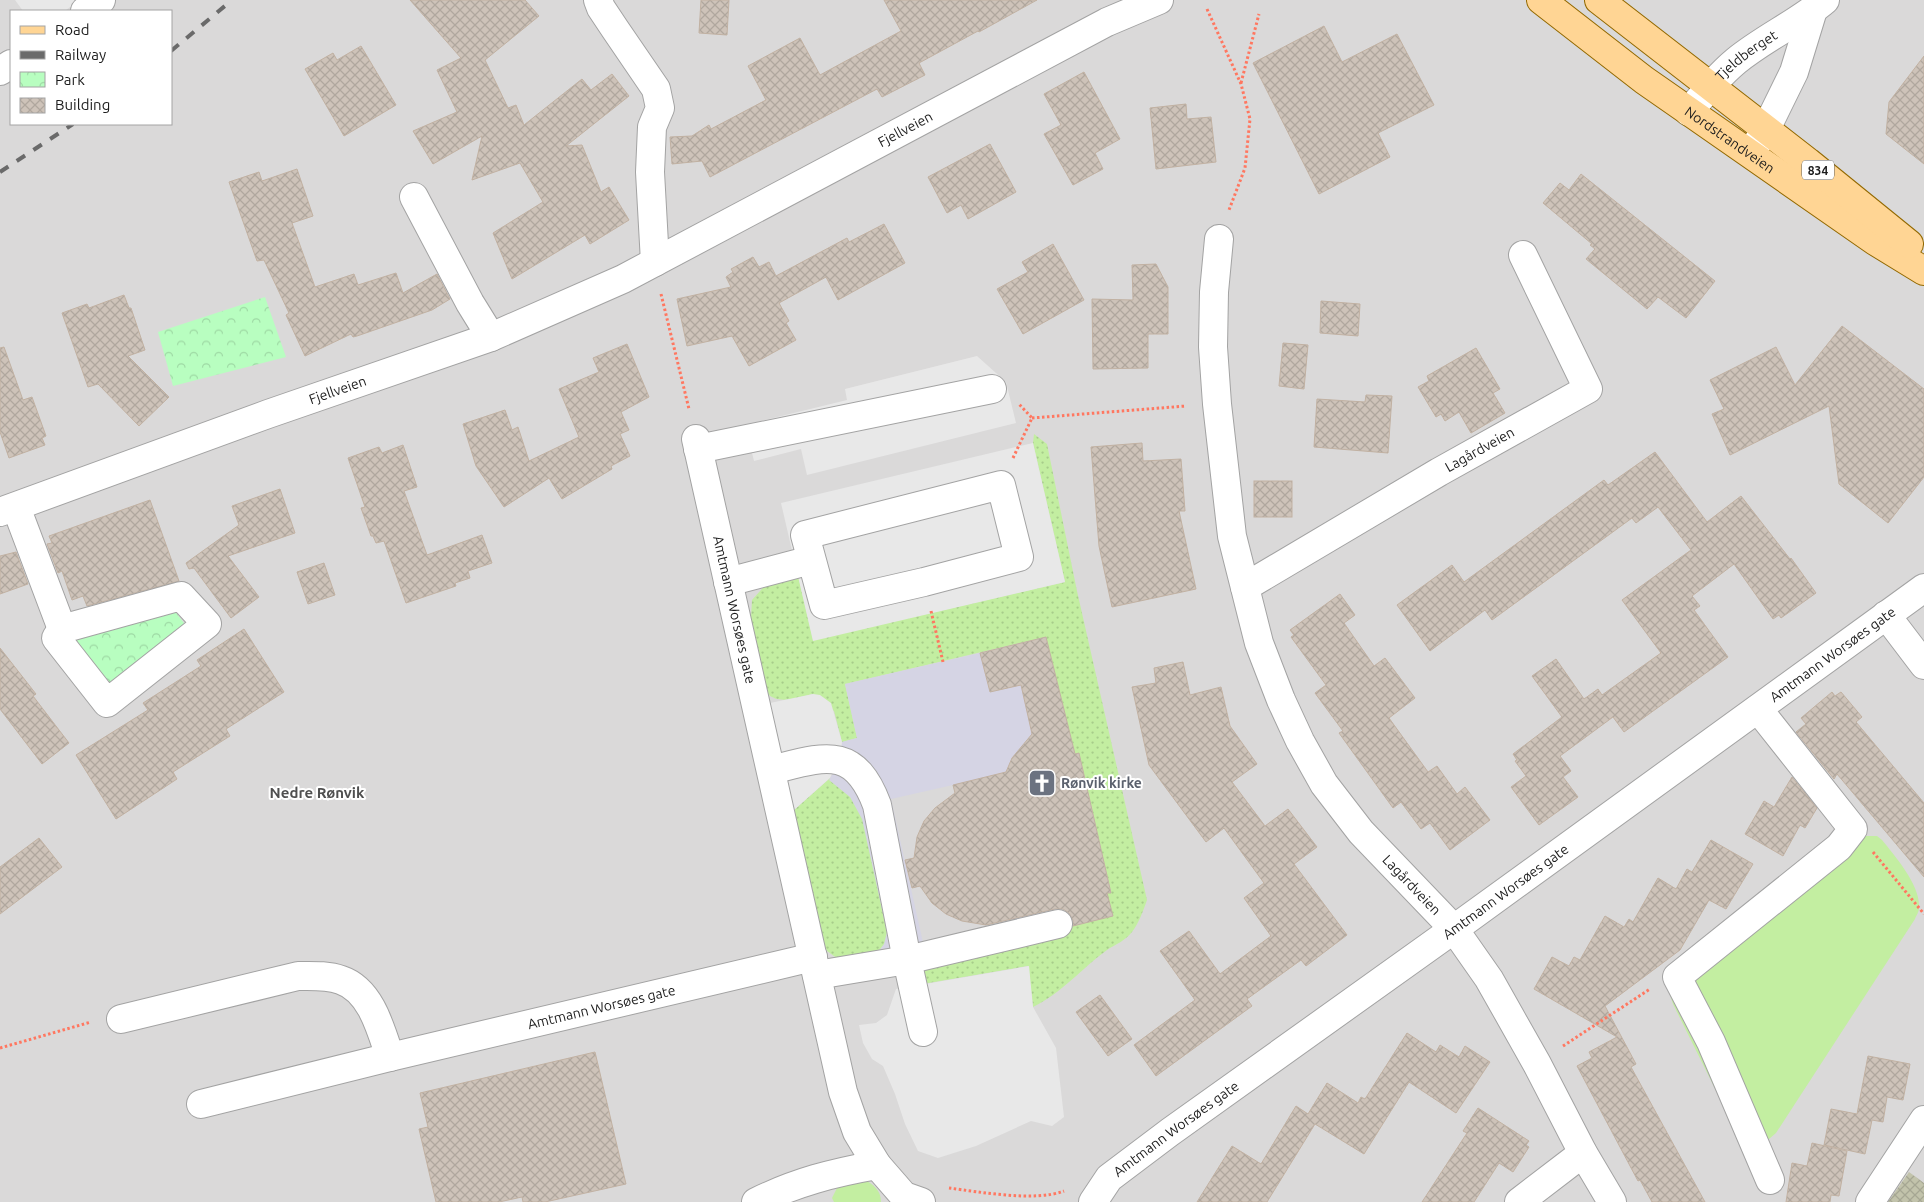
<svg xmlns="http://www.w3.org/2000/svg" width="1924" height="1202" font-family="Ubuntu,sans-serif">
	<defs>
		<pattern id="construction-cross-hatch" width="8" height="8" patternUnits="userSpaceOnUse" patternTransform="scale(1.25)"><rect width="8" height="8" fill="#c2c3ab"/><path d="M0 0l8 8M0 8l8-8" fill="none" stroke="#a6a793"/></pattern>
		<pattern id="park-crowns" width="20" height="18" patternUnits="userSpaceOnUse" patternTransform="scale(1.25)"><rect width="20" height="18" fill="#b8fec0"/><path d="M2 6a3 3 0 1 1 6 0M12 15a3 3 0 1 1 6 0" fill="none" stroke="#9ed9a4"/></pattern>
		<pattern id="garden-dots" width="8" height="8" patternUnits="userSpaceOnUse" patternTransform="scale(1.25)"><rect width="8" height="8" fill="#c3eea1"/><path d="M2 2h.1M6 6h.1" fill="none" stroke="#a7cc8a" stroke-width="1.8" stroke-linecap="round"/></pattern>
		<pattern id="building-cross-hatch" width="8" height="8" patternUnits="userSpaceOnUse" patternTransform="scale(1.25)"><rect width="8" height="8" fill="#cec3b9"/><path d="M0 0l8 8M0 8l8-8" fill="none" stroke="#b0a79e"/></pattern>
	</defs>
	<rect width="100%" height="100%" fill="#eeeae0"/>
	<path fill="#dad9d9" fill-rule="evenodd" d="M0 0H1924V1202H0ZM11 11H171V124H11Z"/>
	<path fill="url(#construction-cross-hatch)" d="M1909 1172 1924 1183V1202H1888Z"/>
	<g fill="#c3eea1">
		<path d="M1858 836H1877L1882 840C1895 856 1921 886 1919 908 1919 912 1916 916 1915 919L1776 1133 1769 1139 1762 1142 1735 1129 1673 1004 1668 989V982Z"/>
		<path d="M863 1179C873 1184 881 1190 881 1202H834L832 1198 839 1184Z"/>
	</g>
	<g fill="url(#park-crowns)">
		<path d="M265 297 286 357 173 386 158 332Z"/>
		<path d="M171 606 187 627 110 693 73 641Z"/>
	</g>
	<g fill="url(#garden-dots)">
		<path d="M1034 434 1047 444 1077 591 1147 900C1143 911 1139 923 1132 932 1125 941 1116 944 1107 950 1082 968 1062 993 1033 1007L1028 966 923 984 918 968 1059 929 1113 916 1107 893 1111 892 1079 753 1075 754 1046 637 845 684 857 738 842 742 834 711 813 694C799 697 779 705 768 694L751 618 752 600 767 583 798 575 813 640 1065 582 1033 443Z"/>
		<path d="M830 778 841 785 861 808 891 932C884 959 861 955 838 959L827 951 822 940 794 810Z"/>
	</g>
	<g fill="#e8e8e8">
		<path d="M15 0H79L65 11H23Z"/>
		<path d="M977 356 1006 382 1016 423 807 475 801 449 754 461 745 425 847 400 845 389Z"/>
		<path d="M1033 443 1065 582 813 641 781 503Z"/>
		<path d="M813 694 820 695 831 703 842 742 841 754 830 778 794 810 770 703Z"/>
		<path d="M1029 966 1033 1007 1056 1048 1064 1117 1052 1126 1031 1121 976 1146 938 1158 918 1151 905 1124 895 1094 883 1066 872 1059 863 1043 859 1025 876 1023 887 1015 896 989Z"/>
	</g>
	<path fill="#d5d4e4" d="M980 653 990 692 1021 685 1034 742 1021 747 1012 758 1008 768 1006 781 953 785 891 799 924 947 1016 926 1014 918 1054 909 1060 935 877 953 884 944 887 932 862 819 850 797 829 780 841 760 842 742 857 738 845 684Z"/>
	<g fill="url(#building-cross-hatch)" stroke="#c1b1a2">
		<path d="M410 0H525L539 16 485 60 508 108 516 105 524 125 582 79 591 90 612 74 629 96 566 146 582 145 601 192 609 187 629 220 590 244 585 235 512 279 493 233 543 202 520 163 472 180 482 136 433 164 413 131 457 112 437 70 461 58Z"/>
		<path d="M701 0H729L727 35 699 33Z"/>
		<path d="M884 0H1037L979 32 978 31 919 63 925 75 882 97 877 89 710 177 702 161 672 164 670 137 692 136 709 125 711 129 766 100 748 66 800 38 820 75 901 31Z"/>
		<path d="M1324 26 1342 62 1397 34 1434 105 1378 133 1390 157 1319 194 1253 63Z"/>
		<path d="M361 46 396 105 344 136 305 69 333 53 337 60Z"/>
		<path d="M1924 56V164L1886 134 1889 102Z"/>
		<path d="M1084 72 1120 139 1095 153 1103 169 1073 185 1044 134 1061 125 1044 94Z"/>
		<path d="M1186 104 1187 119 1211 117 1216 162 1156 169 1150 108Z"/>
		<path d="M990 144 1016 192 968 219 961 205 947 213 928 177Z"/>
		<path d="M297 169 313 216 292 223 315 287 354 274 358 285 396 273 403 293 437 274 450 299 432 310 357 336 353 337 351 334 305 356 286 315 289 313 264 260 257 261 229 182 259 172 262 181Z"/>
		<path d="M1581 174 1715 281 1686 318 1658 297 1647 309 1586 259 1595 249 1590 245 1592 244 1543 203 1560 183 1569 190Z"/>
		<path d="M884 224 905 263 838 300 826 277 779 303 789 321 786 323 796 340 749 366 732 336 687 346 677 299 731 287 726 277 733 272 731 269 753 257 759 267 769 262 776 276 847 238 849 242Z"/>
		<path d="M1053 244 1084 300 1023 334 997 289 1028 272 1022 262Z"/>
		<path d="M1156 264 1168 287V334H1148V368L1093 369 1092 299 1133 300 1132 265Z"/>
		<path d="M124 295 129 308H131L145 350 128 356 169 397 139 426 98 384 88 387 62 313 87 304 89 308Z"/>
		<path d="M1321 301 1360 304 1358 336 1320 333Z"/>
		<path d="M1842 326 1924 389V477L1888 523 1839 484 1829 406 1730 455 1712 414 1724 409 1710 380 1776 347 1795 385Z"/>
		<path d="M1283 343 1308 345 1304 389 1279 386Z"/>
		<path d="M627 344 649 397 621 412 629 430 620 434 630 456 611 466 612 469 562 499 549 478 504 507 476 466 463 424 505 410 512 430 518 427 529 461 579 437 559 389 599 372 593 358Z"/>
		<path d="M4 347 23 400 32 397 46 436 42 438 45 445 9 458 0 432V348Z"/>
		<path d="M1476 348 1500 389 1493 393 1505 413 1471 433 1459 412 1445 421 1441 414 1436 417 1418 387 1429 381 1427 376Z"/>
		<path d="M1366 395 1392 396 1388 453 1314 447 1317 399 1365 402Z"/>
		<path d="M1142 443 1143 461 1181 459 1185 511H1179L1196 589 1112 607 1099 546 1091 447Z"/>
		<path d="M403 445 417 487 404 491 427 555 482 535 492 563 468 571 470 578 455 583 456 586 406 603 384 541 376 543 373 536H371L361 508 365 507 348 458 379 447 382 453Z"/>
		<path d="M1655 452 1707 522 1741 496 1790 559 1791 558 1816 593 1781 618 1779 615 1773 619 1734 564 1692 596 1700 606 1694 610 1728 657 1624 732 1613 717 1560 756 1571 771 1563 777 1578 797 1539 825 1511 787 1526 776 1515 761 1517 760 1513 754 1562 717 1532 676 1556 659 1584 699 1598 689 1602 695 1661 653 1622 600 1691 550 1658 507 1636 523 1632 518 1492 620 1485 610 1430 651 1397 605 1452 565 1464 582 1604 480 1608 485Z"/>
		<rect x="1254" y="481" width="38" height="36"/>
		<path d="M280 489 295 533 228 556 259 597 231 618 194 568 189 569 186 563 239 525 232 506Z"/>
		<path d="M150 500 179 581 87 606 83 596 72 600 62 571 58 573 47 544 52 543 49 536Z"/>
		<path d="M16 552 28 584 0 594V556Z"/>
		<path d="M324 563 335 595 308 604 297 572Z"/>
		<path d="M1340 594 1355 615 1344 623 1374 666 1385 658 1415 698 1389 718 1428 772 1437 766 1457 794 1465 787 1490 820 1450 850 1430 823 1421 829 1401 802 1393 808 1339 733 1343 731 1315 693 1326 685 1291 637 1294 635 1290 630Z"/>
		<path d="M244 629 284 692 226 729 230 736 173 772 177 779 116 819 76 755 148 710 143 703 201 666 197 660Z"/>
		<path d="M1046 637 1075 754 1079 753 1111 893H1107L1113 916 1073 926V920L1069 913 1063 909H1055L986 925 962 921 946 914 932 903 920 886 912 888 905 860 914 858 917 837 924 821 935 808 955 793 953 785 1006 772 1012 758 1032 734 1021 685 990 692 980 653Z"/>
		<path d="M0 648 36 694 33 696 69 743 42 764 0 709Z"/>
		<path d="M1183 662 1190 695 1221 687 1230 726 1257 764 1232 782 1265 826 1288 809 1317 847 1294 864 1347 935 1306 966 1301 960 1247 999 1252 1006 1156 1076 1134 1045 1195 1000 1160 951 1189 931 1220 974 1271 936 1244 898 1264 883 1224 828 1206 842 1149 765 1132 687 1156 683 1154 668Z"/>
		<path d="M1832 692 1835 696 1841 692 1862 717 1856 722 1924 803V877L1837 774 1834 779 1796 732 1806 724 1801 718Z"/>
		<path d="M1792 777 1817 808 1805 828 1800 825 1783 856 1745 834 1764 801 1774 807Z"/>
		<path d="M39 838 62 867 0 914V867Z"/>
		<path d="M1711 840 1753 864 1726 909 1709 900 1680 950 1605 1006 1636 1064 1631 1067 1705 1202H1652L1640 1180 1638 1181 1577 1066 1592 1058 1589 1052 1617 1037 1534 989 1552 957 1569 966 1574 957 1580 960 1605 916 1624 927 1629 919 1633 922 1658 878 1676 889 1687 869 1692 872Z"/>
		<path d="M1100 995 1132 1039 1108 1056 1076 1012Z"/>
		<path d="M1407 1033 1436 1052 1440 1045 1459 1057 1465 1046 1490 1062 1456 1113 1409 1082 1364 1154 1315 1124 1267 1202H1197L1232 1146 1261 1164 1296 1106 1308 1114 1327 1083 1358 1103 1361 1097 1365 1099Z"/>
		<path d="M595 1052 626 1184 545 1202H523L522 1197 499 1202H436L419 1129 428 1127 420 1093Z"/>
		<path d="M1868 1056 1910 1064 1903 1100 1887 1097 1883 1122 1872 1120 1865 1154 1824 1145 1831 1109 1857 1114Z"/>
		<path d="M1478 1108 1529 1141 1526 1145 1529 1147 1513 1172 1499 1163 1474 1202H1422L1467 1133 1463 1131Z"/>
		<path d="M1812 1143 1847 1151 1839 1196 1831 1195 1830 1202H1786L1792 1163 1807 1166Z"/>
	</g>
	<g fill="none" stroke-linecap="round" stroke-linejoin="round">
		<g stroke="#a3a3a3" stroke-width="30">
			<g id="minor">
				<path d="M598 0 601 8 615 29 656 89 660 108 652 127 650 172 655 262"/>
				<path d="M85 11 101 0"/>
				<path d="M0 71 11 64"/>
				<path id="s1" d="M1689 112C1704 93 1718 76 1736 61 1764 38 1798 23 1825 0"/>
				<path d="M1754 148 1766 129 1794 72 1813 10"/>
				<path d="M414 197 470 303 491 337"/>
				<path id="s2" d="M1219 239 1214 292 1213 347 1217 404 1232 536 1259 643 1281 700 1300 741 1324 784 1361 832 1454 929 1489 979 1537 1064 1583 1153 1612 1202"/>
				<path id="s3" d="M696 439 843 1092 857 1132 877 1165 904 1196 921 1202"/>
				<path d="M698 449 992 389"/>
				<path d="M1001 485 1019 557 924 582 824 605 805 535Z"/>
				<path d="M16 507 62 629"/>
				<path id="s4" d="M0 512 268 414 491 337 623 279 1107 22 1159 0"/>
				<path d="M728 582 811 560"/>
				<path id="s5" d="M1245 587 1439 472 1588 389 1523 255"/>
				<path d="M181 596 207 624 107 703 56 638 62 629Z"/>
				<path d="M1886 615 1924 665"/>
				<path d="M1758 709 1853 829 1839 847 1677 977 1711 1042 1770 1180"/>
				<path d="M771 770C824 757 854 744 877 805L907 960 923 1032"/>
				<path d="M817 975 907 960 1058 924"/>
				<path d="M121 1019 298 976C312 976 327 975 341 980 371 990 381 1030 390 1057"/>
				<path id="s6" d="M201 1104 390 1057 813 957"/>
				<path d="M756 1202C797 1182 832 1173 877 1165"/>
				<path id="s7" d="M1093 1202 1109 1178 1170 1132 1454 929 1924 588"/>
				<path d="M1519 1202 1583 1153"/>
				<path d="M1870 1202 1924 1120"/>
			</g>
		</g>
		<g stroke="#936900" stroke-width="30">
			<g id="major">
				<path id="s8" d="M1541 0 1644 80 1875 241 1924 271"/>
				<path d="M1599 0 1808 162 1909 244"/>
			</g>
		</g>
		<g stroke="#ff7760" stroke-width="3" stroke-dasharray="2.5 2.5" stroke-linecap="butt">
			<path d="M1207 9 1241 84 1250 119 1245 168 1229 210"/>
			<path d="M1241 83 1259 14"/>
			<path d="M661 294 689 409"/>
			<path d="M1032 418 1186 406"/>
			<path d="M1013 458 1032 418 1019 404"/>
			<path d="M931 611 943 662"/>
			<path d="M1873 852 1924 914"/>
			<path d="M1563 1046 1650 989"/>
			<path d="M0 1048 91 1022"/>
			<path d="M949 1188C980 1192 1035 1202 1064 1191"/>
		</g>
		<use href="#minor" stroke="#fff" stroke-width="28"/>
		<use href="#major" stroke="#ffd594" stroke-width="28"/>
		<g stroke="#6a6a6a" stroke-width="4" stroke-dasharray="10 10" stroke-linecap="butt">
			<path d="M171 51 232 0"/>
			<path d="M0 172 73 124"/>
		</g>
	</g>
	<defs>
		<g id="church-square" transform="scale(1.4375)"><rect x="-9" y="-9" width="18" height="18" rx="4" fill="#6b7280" stroke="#fff"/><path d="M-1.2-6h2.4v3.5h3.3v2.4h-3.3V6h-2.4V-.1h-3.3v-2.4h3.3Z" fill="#fff"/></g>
	</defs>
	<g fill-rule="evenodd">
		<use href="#church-square" x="1042" y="783"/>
	</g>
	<g text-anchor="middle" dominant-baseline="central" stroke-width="4" stroke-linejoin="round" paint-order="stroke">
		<rect fill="#fff" stroke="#606060" stroke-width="1" x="1802" y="160.5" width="32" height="19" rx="4"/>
		<g font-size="12" font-weight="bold" fill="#1c1c1c">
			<text x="1818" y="170">834</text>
		</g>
		<g font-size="14" fill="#1c1c1c" stroke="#fff">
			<text stroke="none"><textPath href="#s1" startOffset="81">Tjeldberget</textPath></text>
			<text stroke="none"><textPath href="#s4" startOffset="985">Fjellveien</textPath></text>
			<text stroke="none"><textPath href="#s8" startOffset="235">Nordstrandveien</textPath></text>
			<text stroke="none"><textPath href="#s4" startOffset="359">Fjellveien</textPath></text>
			<text stroke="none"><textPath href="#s5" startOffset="272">Lagårdveien</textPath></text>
			<text stroke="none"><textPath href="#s3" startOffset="175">Amtmann Worsøes gate</textPath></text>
			<text stroke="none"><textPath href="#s7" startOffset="922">Amtmann Worsøes gate</textPath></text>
			<text stroke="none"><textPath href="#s2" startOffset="698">Lagårdveien</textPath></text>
			<text stroke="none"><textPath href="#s7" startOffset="518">Amtmann Worsøes gate</textPath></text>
			<text stroke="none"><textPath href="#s6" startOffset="412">Amtmann Worsøes gate</textPath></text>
			<text stroke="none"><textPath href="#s7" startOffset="112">Amtmann Worsøes gate</textPath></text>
		</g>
		<g font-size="14" font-weight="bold" fill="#5b616d" stroke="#fff" text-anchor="start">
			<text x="1061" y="783">Rønvik kirke</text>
		</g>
		<g font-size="15" font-weight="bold" fill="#4f4f4f" stroke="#fff">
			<text x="317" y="792">Nedre Rønvik</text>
		</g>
	</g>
	<rect x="10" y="10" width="162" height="115" fill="#ffffff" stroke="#a4a4a4"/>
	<rect x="20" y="26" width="25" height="8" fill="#ffd594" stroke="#a4a4a4"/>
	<text x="55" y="35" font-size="15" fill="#1c1c1c">Road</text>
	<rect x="20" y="51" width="25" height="8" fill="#6a6a6a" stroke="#a4a4a4"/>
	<text x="55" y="60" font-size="15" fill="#1c1c1c">Railway</text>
	<rect x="20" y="72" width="25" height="15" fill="url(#park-crowns)" stroke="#a4a4a4"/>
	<text x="55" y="85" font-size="15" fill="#1c1c1c">Park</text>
	<rect x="20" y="98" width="25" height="15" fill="url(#building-cross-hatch)" stroke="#a4a4a4"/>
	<text x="55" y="110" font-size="15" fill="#1c1c1c">Building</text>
</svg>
